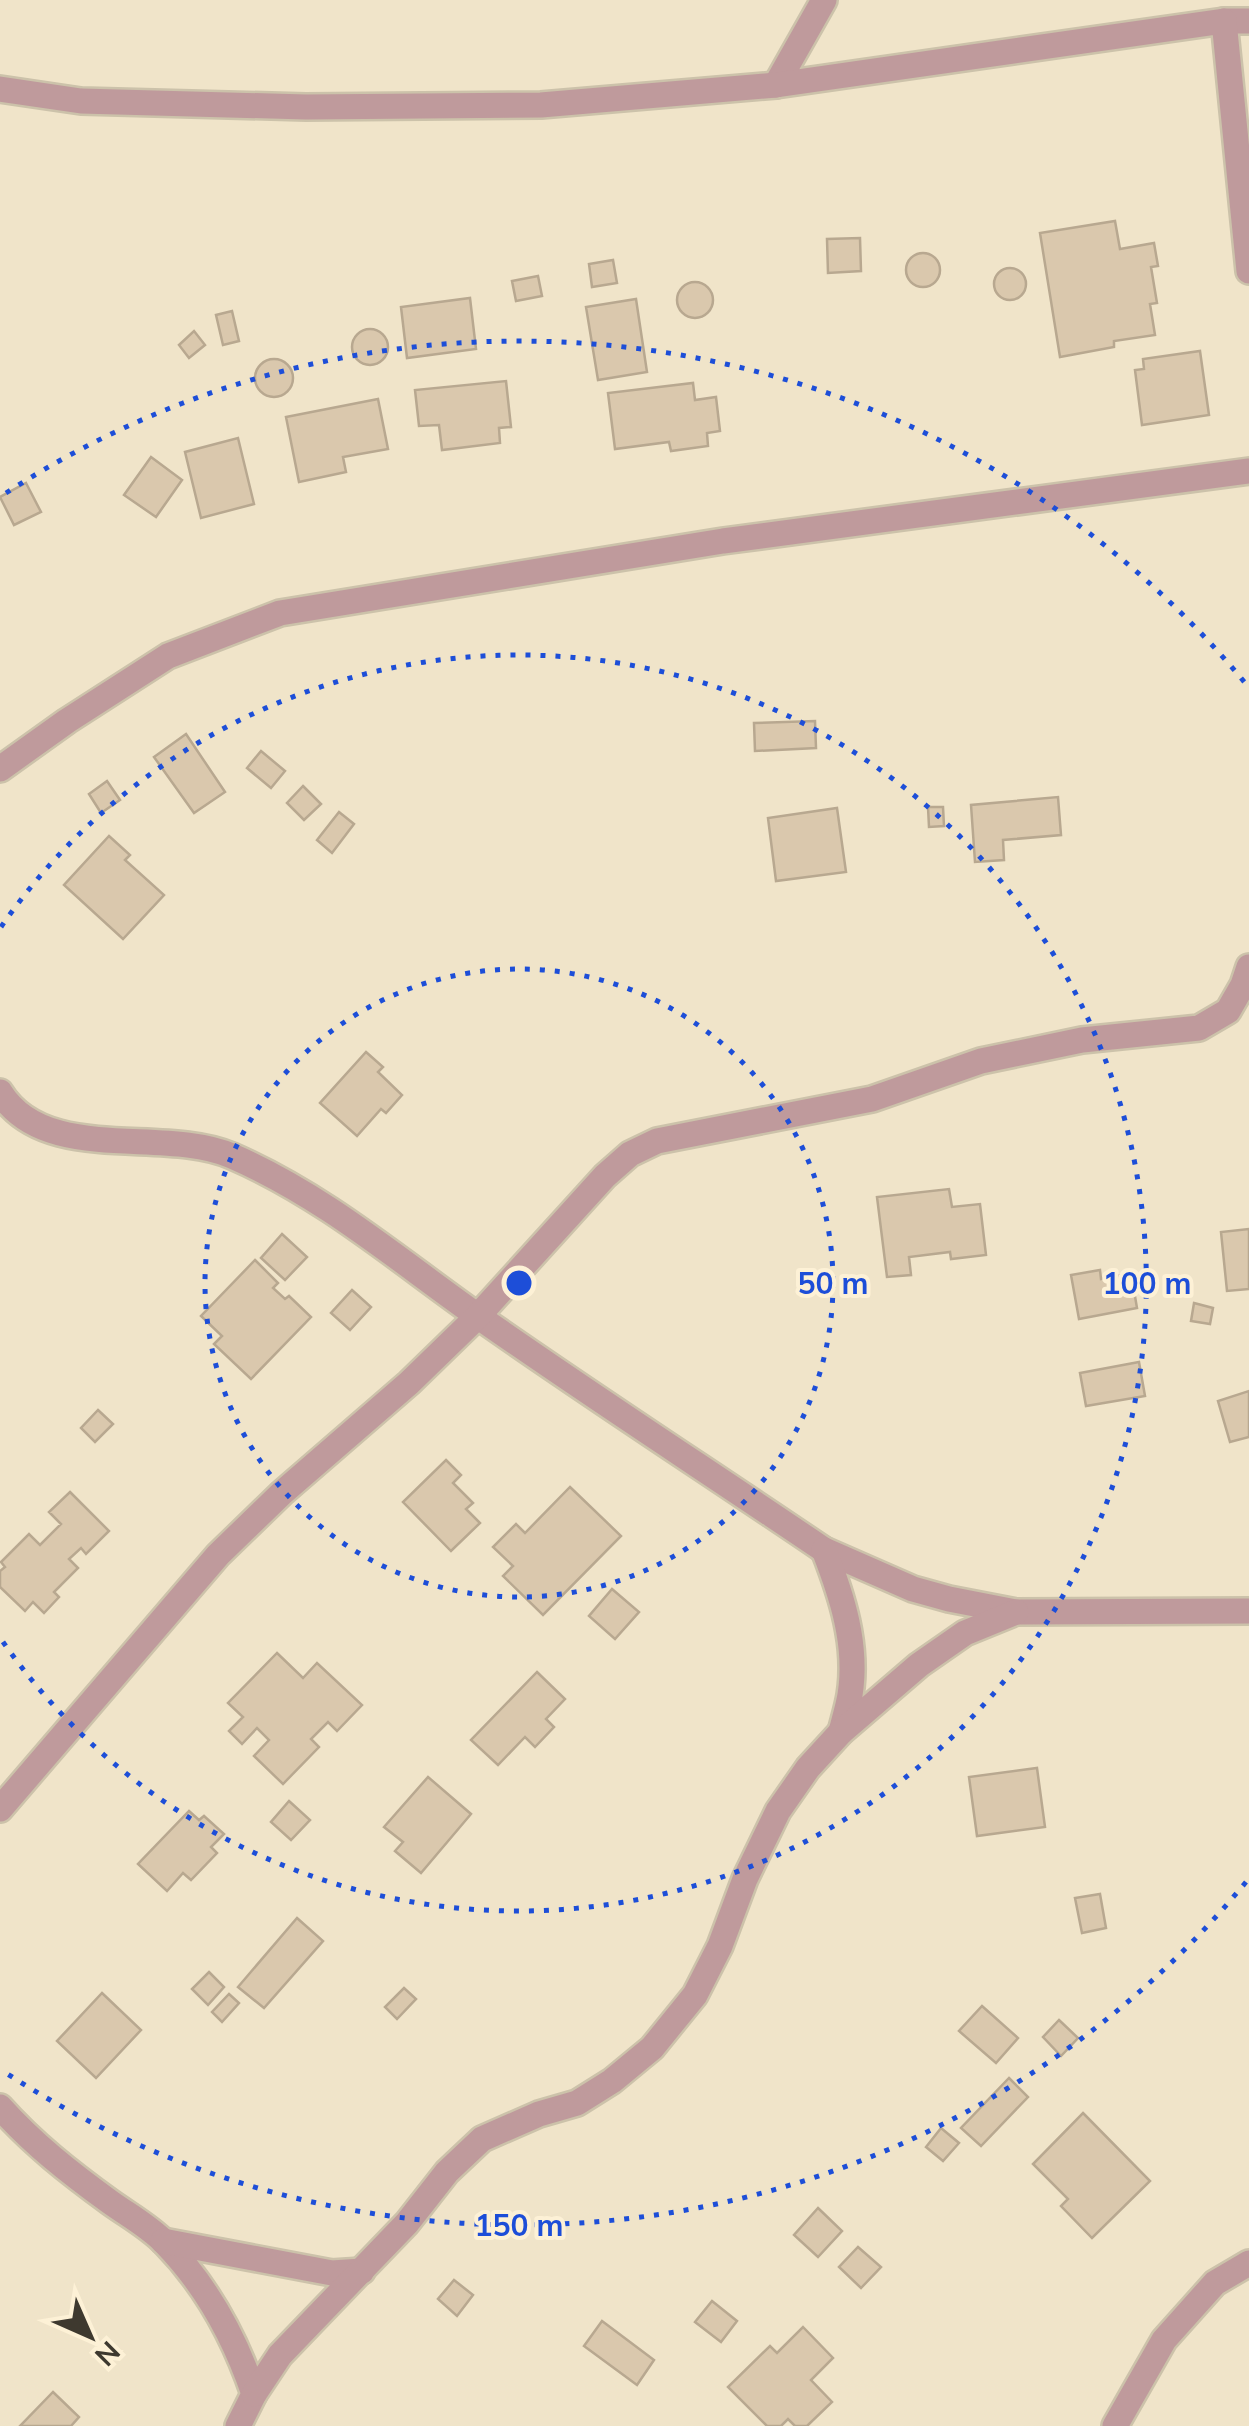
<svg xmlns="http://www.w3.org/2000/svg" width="1249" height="2426" font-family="Mulish,sans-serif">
	<rect width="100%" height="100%" fill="#f0e4c9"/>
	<g fill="#dac8ad" stroke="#b8a890" stroke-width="2.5">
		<path d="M1115 221 1120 249 1154 243 1158 266 1151 267 1157 303 1150 304 1155 335 1114 341V347L1060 357 1040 233Z"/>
		<path d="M860 238 861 271 828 273 827 239Z"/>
		<circle cx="923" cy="270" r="17"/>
		<path d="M613 260 617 283 592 287 589 264Z"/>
		<circle cx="1010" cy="284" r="16"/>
		<path d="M538 276 542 296 516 301 512 281Z"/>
		<circle cx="695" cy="300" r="18"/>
		<path d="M470 298 476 349 407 358 401 307Z"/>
		<path d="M636 299 647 372 598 380 586 307Z"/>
		<path d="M232 311 239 341 223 345 216 315Z"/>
		<circle cx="370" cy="347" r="18"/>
		<path d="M194 331 205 345 189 358 179 345Z"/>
		<path d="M1200 351 1209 415 1142 425 1135 370 1144 369 1143 359Z"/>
		<circle cx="274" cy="378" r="19"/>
		<path d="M506 381 511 427 499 428 500 443 442 450 439 425 419 426 415 390Z"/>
		<path d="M693 383 695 400 716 397 720 431 707 433 708 446 671 451 669 442 615 449 608 393Z"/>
		<path d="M378 399 388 449 343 457 346 472 299 482 286 417Z"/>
		<path d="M238 438 254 504 201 518 185 452Z"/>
		<path d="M151 457 182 480 156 517 124 495Z"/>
		<path d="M26 483 41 512 14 525 0 497Z"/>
		<path d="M815 721 816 748 755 751 754 723Z"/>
		<path d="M186 734 225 792 194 813 154 757Z"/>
		<path d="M261 751 285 771 271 788 247 768Z"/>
		<path d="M107 781 120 800 101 813 89 794Z"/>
		<path d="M303 786 321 804 304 820 287 803Z"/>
		<path d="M1058 797 1061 835 1003 840 1004 860 975 862 971 805Z"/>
		<path d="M928 807H943L944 826 929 827Z"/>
		<path d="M837 808 846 872 776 881 768 818Z"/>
		<path d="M339 812 354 824 332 853 317 840Z"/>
		<path d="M109 836 130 855 125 860 164 895 123 939 64 885Z"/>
		<path d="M366 1052 383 1067 378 1072 402 1095 386 1113 381 1109 357 1136 320 1103Z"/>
		<path d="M949 1189 952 1207 980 1204 986 1255 951 1259 950 1252 909 1257 911 1275 887 1277 877 1197Z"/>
		<path d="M1249 1229V1289L1227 1291 1221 1232Z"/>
		<path d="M282 1234 307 1257 285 1280 261 1258Z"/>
		<path d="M255 1260 278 1283 273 1288 285 1299 289 1296 311 1317 251 1379 214 1344 222 1336 201 1316Z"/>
		<path d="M1100 1270 1101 1279 1131 1273 1137 1308 1079 1319 1071 1275Z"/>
		<path d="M352 1290 371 1307 350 1330 331 1313Z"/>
		<path d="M1194 1303 1213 1308 1210 1324 1191 1321Z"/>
		<path d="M1139 1362 1145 1396 1086 1406 1080 1373Z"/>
		<path d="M1249 1391V1437L1230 1442 1218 1401Z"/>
		<path d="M98 1410 113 1424 95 1442 81 1428Z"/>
		<path d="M446 1460 461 1475 453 1483 473 1503 466 1509 480 1523 451 1551 403 1502Z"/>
		<path d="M570 1487 621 1536 543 1615 503 1576 513 1566 493 1547 516 1524 525 1533Z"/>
		<path d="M70 1492 109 1531 86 1554 81 1548 69 1559 78 1568 54 1592 59 1597 44 1613 33 1602 25 1611 0 1587V1571L5 1567 1 1562 29 1534 40 1545 61 1524 49 1512Z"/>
		<path d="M612 1589 639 1612 615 1639 589 1616Z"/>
		<path d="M277 1653 303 1678 317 1663 362 1705 337 1731 328 1722 311 1739 319 1747 283 1784 254 1756 269 1740 257 1728 242 1744 229 1731 243 1717 228 1703Z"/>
		<path d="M537 1672 565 1699 546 1719 554 1727 535 1747 525 1737 498 1765 471 1740Z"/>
		<path d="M1037 1768 1045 1827 977 1836 969 1777Z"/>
		<path d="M428 1777 471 1814 421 1873 395 1851 403 1842 384 1827Z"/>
		<path d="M289 1801 310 1820 291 1840 271 1822Z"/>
		<path d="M189 1811 199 1820 204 1816 224 1834 211 1847 217 1853 191 1880 183 1873 167 1891 138 1864Z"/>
		<path d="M1100 1894 1106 1928 1082 1933 1075 1898Z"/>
		<path d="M297 1918 323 1941 264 2008 238 1987Z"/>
		<path d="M209 1972 224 1987 208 2005 192 1989Z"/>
		<path d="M404 1988 416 1999 397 2019 385 2007Z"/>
		<path d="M102 1993 141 2030 96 2078 57 2041Z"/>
		<path d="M229 1994 239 2003 222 2022 212 2012Z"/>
		<path d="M982 2006 1018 2038 996 2063 959 2031Z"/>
		<path d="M1059 2020 1078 2038 1061 2056 1043 2037Z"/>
		<path d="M1009 2078 1028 2097 981 2146 961 2128Z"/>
		<path d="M1083 2113 1150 2181 1092 2238 1061 2206 1068 2199 1033 2164Z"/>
		<path d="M941 2128 959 2143 943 2161 926 2147Z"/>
		<path d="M818 2208 842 2231 818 2257 794 2235Z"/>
		<path d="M858 2247 881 2267 861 2288 839 2267Z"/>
		<path d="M454 2280 473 2295 457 2316 438 2299Z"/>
		<path d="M712 2301 737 2321 721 2342 695 2322Z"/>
		<path d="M602 2321 654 2360 637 2385 584 2346Z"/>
		<path d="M803 2327 833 2358 811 2380 832 2402 807 2426H795L788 2419 781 2426H767L728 2387 770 2346 777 2353Z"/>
		<path d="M53 2392 79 2417 71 2426H20Z"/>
	</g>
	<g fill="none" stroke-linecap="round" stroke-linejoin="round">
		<g stroke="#ccc2aa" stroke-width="30">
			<g id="minor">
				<path d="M1224 21H1249"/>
				<path d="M776 85 824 0"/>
				<path d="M0 89 81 101 306 107 541 105 776 85 1224 21 1249 271"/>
				<path d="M0 769 67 721 168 656 280 613 723 541 1249 471"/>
				<path d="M0 1092C45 1165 164 1126 232 1156 324 1196 398 1260 479 1317 593 1397 709 1472 824 1550L913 1589 949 1599 1016 1612 1249 1611"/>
				<path d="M824 1550C842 1596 858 1645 850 1695 848 1707 844 1720 841 1732"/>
				<path d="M0 1809 218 1555 282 1493 409 1383 478 1316 605 1176 630 1154 657 1141 872 1099 981 1061 1082 1040 1199 1028 1228 1011 1243 985 1249 967"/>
				<path d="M0 2107C33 2144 70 2173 110 2202 128 2215 150 2227 165 2243 207 2286 235 2338 254 2394L238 2426"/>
				<path d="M163 2241 332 2273 362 2271"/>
				<path d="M254 2394 280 2355 407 2223 447 2172 482 2139 539 2114 577 2103 612 2081 652 2048 695 1995 720 1946 745 1879 778 1811 808 1768 841 1732 919 1665 965 1633 1016 1612"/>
				<path d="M1115 2426 1164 2340 1215 2283 1249 2263"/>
			</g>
		</g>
		<use href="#minor" stroke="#bf9a9c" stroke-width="25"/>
	</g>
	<g fill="none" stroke="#1d4ed8" stroke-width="5" stroke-dasharray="5 10">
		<circle cx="519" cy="1283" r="314"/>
		<path d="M1 927A628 628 0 1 1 1 1639"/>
		<path d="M1246 1882A942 942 0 0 1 6 2073M6 493A942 942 0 0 1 1246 684"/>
	</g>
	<circle cx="519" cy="1283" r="15" fill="#1d4ed8" stroke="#fdf1d6" stroke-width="5"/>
	<g font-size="30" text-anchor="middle" font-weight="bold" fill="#1d4ed8" stroke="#fdf1d6" stroke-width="8" stroke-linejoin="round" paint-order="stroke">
		<text x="833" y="1294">50 m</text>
		<text x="1147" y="1294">100 m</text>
		<text x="519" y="2236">150 m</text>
	</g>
	<g transform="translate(90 2336) rotate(135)" stroke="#fdf1d6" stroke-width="8" paint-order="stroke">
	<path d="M0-8L18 38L0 25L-18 38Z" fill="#3e392f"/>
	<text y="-15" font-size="28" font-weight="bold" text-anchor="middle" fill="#3e392f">N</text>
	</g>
</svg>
